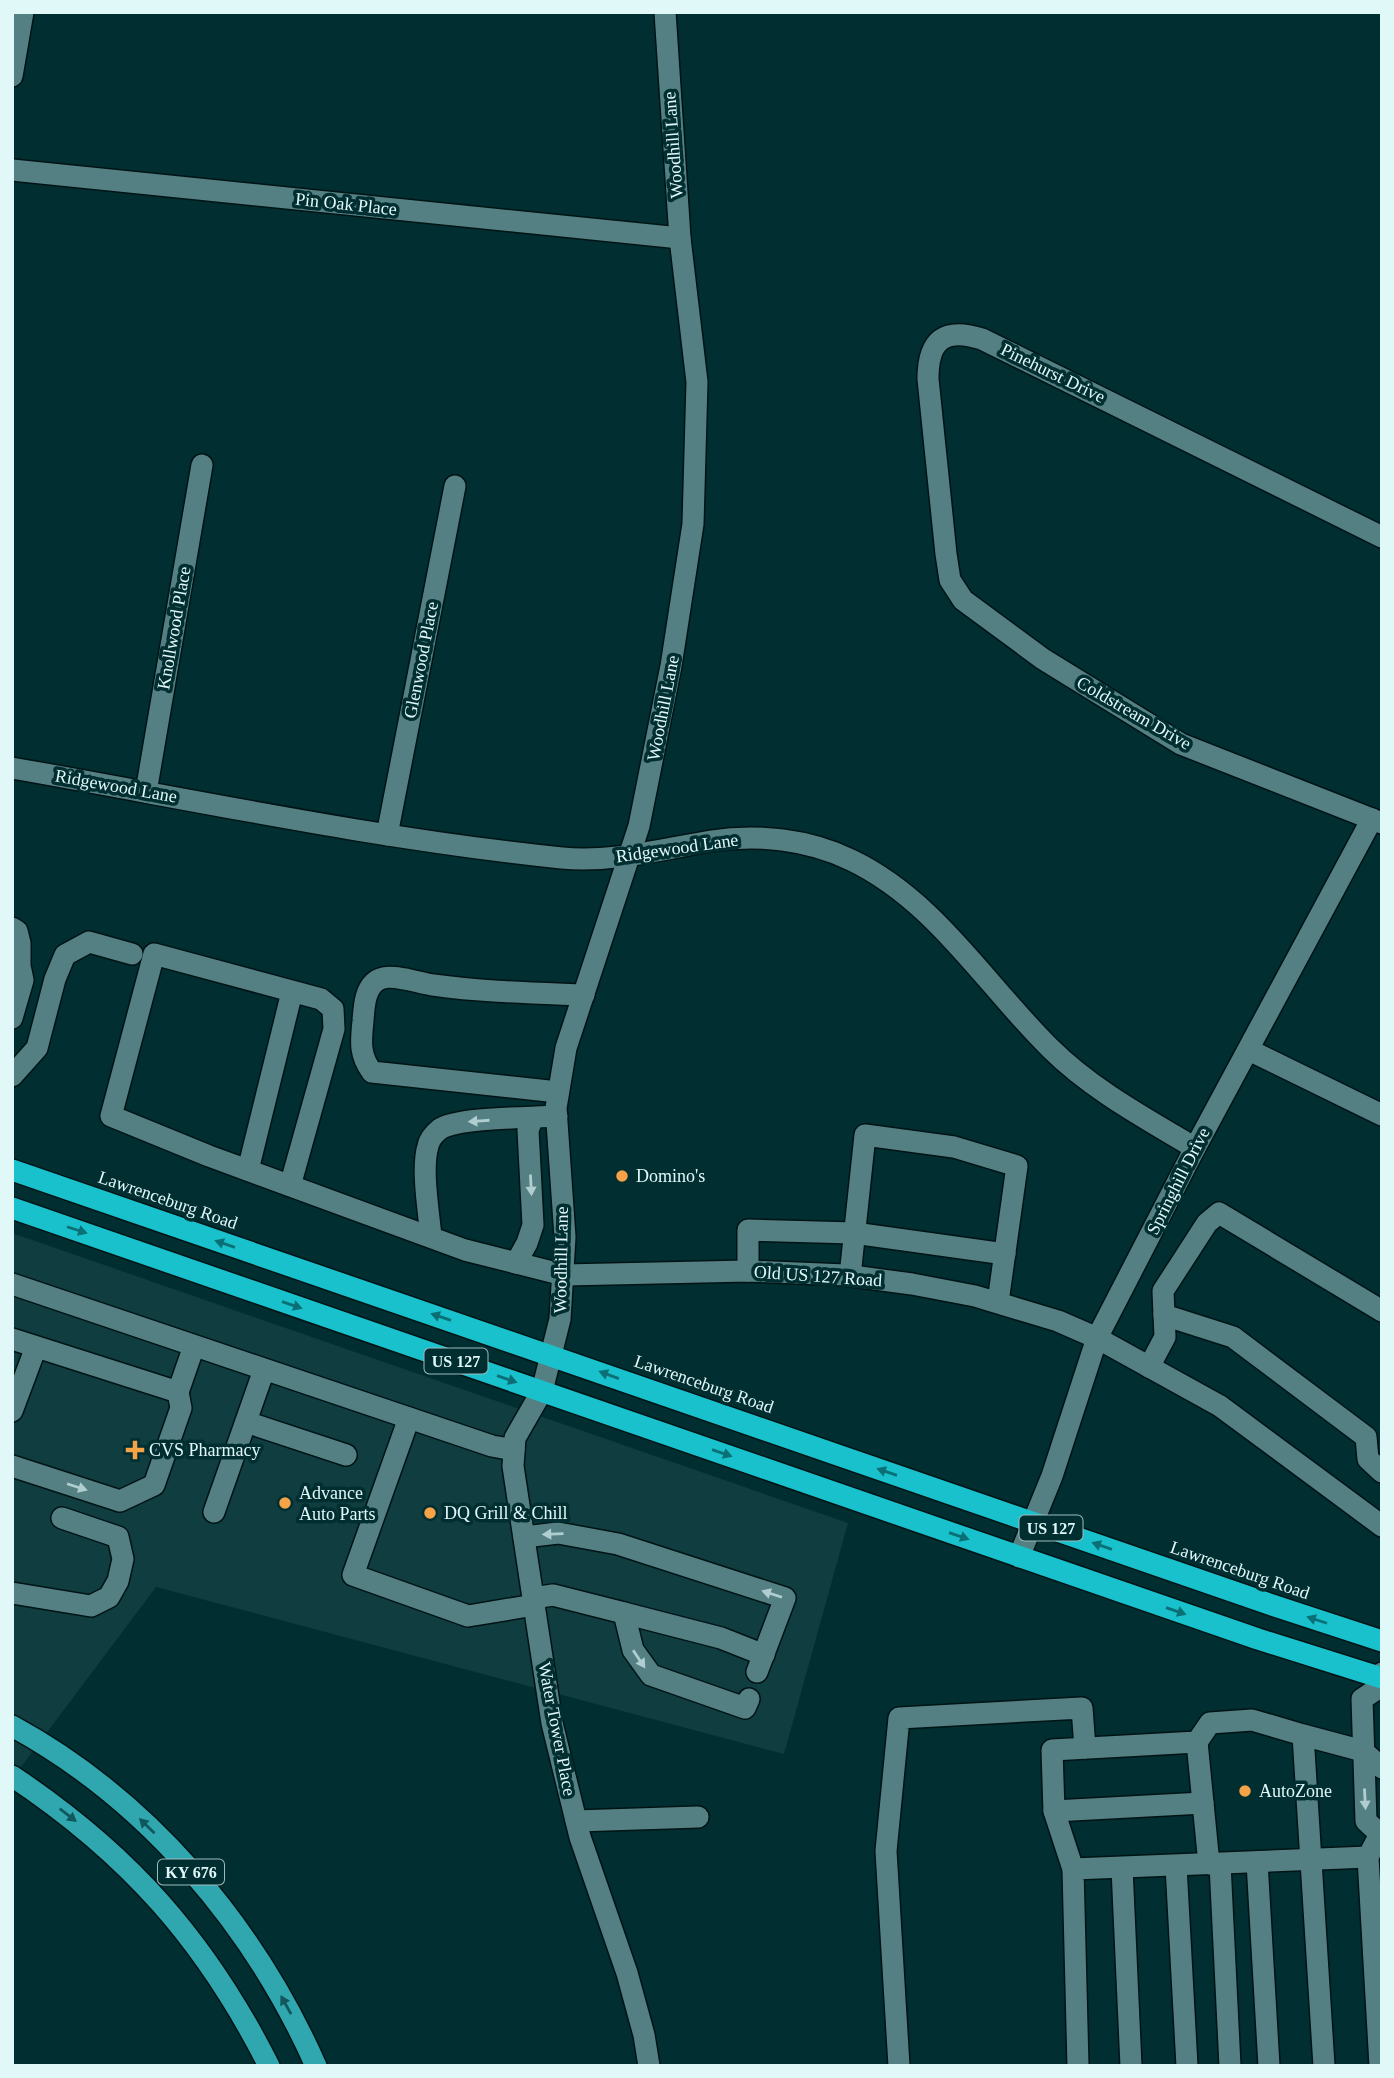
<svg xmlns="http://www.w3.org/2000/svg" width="1394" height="2078" font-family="Georgia,serif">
	<rect width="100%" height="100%" fill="#002e31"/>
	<path fill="#103d40" d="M12 1233 848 1523 784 1754 156 1587 12 1779Z"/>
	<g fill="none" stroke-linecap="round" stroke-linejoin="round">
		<g stroke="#001416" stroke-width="24">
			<g id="minor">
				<path d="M12 76 23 12"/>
				<path d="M12 170 680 238"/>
				<path d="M1382 537 982 339C944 327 928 340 928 379L946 554 950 580 963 600 1043 659 1181 744 1382 823"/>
				<path d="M12 768C195 800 377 839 562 858 612 863 661 849 711 841 758 834 808 839 851 860 935 900 985 984 1050 1048 1091 1089 1145 1118 1195 1148"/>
				<path d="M146 792 202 465"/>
				<path d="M387 835 455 486"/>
				<path d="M12 928 17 931 20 943V966L23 980 12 1018"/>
				<path d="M1249 1050 1382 1115"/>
				<path d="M12 1076 37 1048 55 979 65 955 89 942 132 954"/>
				<path d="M558 1092 372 1072C359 1055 361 1041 363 1021 364 1006 365 985 380 979 392 973 419 983 433 985 483 992 533 993 584 995"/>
				<path d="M248 1170 292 992"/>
				<path d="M290 1186 334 1029 333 1009 321 999 154 954 111 1116 209 1156 465 1250 564 1275 748 1271 845 1275 912 1284 975 1296 1058 1321 1097 1338 1220 1406 1382 1526"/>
				<path d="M431 1237C429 1213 421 1169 428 1146 429 1140 435 1133 440 1129 459 1117 531 1118 557 1116"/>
				<path d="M516 1263 527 1243 533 1225 528 1130 533 1118"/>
				<path d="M748 1271V1230L854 1233 1005 1254"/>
				<path d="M850 1276 865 1135 954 1147 1017 1166 998 1302"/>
				<path d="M12 1284 492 1446 514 1450"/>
				<path d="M1164 1315 1233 1337 1366 1437 1368 1459 1382 1472"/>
				<path d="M12 1339 178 1392 194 1346"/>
				<path d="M1149 1367 1165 1337 1163 1291 1207 1223 1219 1213 1382 1311"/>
				<path d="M12 1411 36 1347"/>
				<path d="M409 1418 353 1575 468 1616 534 1605"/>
				<path d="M246 1422 346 1455"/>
				<path d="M12 1466 120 1501 154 1485 181 1408 178 1392"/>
				<path d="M214 1512 264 1370"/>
				<path d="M524 1537 558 1533 618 1544 785 1598 757 1672"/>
				<path d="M1019 1557 1052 1476 1097 1338 1195 1148 1372 819"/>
				<path d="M12 1593 91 1606 109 1597 118 1581 123 1559 118 1537 62 1518"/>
				<path d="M533 1598 553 1595 624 1613 633 1650 651 1675 745 1708 749 1699"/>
				<path d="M624 1613 721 1638 764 1655"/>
				<path d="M1382 1673 1377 1689 1362 1699 1366 1821 1380 1834 1382 1831"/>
				<path d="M1303 1735 1363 1751 1382 1768"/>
				<path d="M1197 1742 1209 1864"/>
				<path d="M1054 1811 1203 1803"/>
				<path d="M576 1821 698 1817"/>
				<path d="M1257 1862 1269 2066"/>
				<path d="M1220 1864 1230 2066"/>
				<path d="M1176 1866 1187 2066"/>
				<path d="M1122 1868 1131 2066"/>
				<path d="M1073 1869 1054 1811 1052 1750 1197 1742 1210 1723 1252 1720 1303 1735 1324 2066"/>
				<path d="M649 2066 644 2035 627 1973 580 1837 552 1723 513 1466 515 1438 542 1391 560 1319 565 1237 556 1108 566 1048 639 826 671 666 693 524 697 382 680 238 665 12"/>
				<path d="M899 2066 886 1851 899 1718 1082 1708 1085 1748"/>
				<path d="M1078 2066 1073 1869 1368 1857"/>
				<path d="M1380 2066 1368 1857 1380 1834 1382 1836"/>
			</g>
		</g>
		<g stroke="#001416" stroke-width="24">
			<g id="major">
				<path d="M12 1726C148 1800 254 1926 316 2066"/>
				<path d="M12 1776C129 1854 206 1941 269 2066"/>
			</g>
		</g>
		<g stroke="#001416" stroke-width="24">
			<g id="highway">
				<path d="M12 1170 1275 1606 1382 1641"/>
				<path d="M12 1208 1258 1639 1382 1678"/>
			</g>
		</g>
		<use href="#minor" stroke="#548083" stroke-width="21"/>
		<use href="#major" stroke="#30a7ae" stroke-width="21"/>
		<use href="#highway" stroke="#18c1cb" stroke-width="21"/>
	</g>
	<defs><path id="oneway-solid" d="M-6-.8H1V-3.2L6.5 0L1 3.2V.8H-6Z" transform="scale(1.75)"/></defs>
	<g fill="#b0ced0">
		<use href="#oneway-solid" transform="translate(479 1121) rotate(176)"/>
		<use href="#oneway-solid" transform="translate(531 1185) rotate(87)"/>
		<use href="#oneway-solid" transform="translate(77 1487) rotate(18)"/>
		<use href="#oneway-solid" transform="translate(553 1534) rotate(178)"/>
		<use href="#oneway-solid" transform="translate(772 1594) rotate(-162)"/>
		<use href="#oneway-solid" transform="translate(639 1659) rotate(56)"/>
		<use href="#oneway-solid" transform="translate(1365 1799) rotate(87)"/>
	</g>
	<g fill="#0b7076">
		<use href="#oneway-solid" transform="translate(77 1230) rotate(18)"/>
		<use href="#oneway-solid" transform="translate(225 1244) rotate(-161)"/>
		<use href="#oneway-solid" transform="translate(292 1305) rotate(19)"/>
		<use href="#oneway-solid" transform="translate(441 1317) rotate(-161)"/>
		<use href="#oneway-solid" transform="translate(609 1375) rotate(-160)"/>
		<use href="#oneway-solid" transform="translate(507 1379) rotate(19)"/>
		<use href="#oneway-solid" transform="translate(722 1453) rotate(19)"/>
		<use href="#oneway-solid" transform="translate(887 1472) rotate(-161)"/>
		<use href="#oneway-solid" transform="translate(959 1536) rotate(19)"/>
		<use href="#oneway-solid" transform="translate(1102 1546) rotate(-161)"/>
		<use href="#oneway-solid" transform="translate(1176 1611) rotate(19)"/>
		<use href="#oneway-solid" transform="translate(1317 1620) rotate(-162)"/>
	</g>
	<g fill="#11585d">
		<use href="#oneway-solid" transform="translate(68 1815) rotate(38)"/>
		<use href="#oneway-solid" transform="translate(147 1826) rotate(-136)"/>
		<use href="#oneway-solid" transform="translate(286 2005) rotate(-119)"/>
	</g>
	<g fill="#f6a247" stroke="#002e31" stroke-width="2.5">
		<circle cx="622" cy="1176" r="7"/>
		<path d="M131.5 1439.5h7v7h7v7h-7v7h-7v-7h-7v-7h7z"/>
		<circle cx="285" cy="1503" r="7"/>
		<circle cx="430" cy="1513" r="7"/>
		<circle cx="1245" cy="1791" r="7"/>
	</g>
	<g text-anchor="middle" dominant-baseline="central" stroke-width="7" stroke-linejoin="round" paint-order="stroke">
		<g fill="#002e31" stroke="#9ebbbd" stroke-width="2">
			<rect x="424.5" y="1348.5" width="63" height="25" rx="5"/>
			<rect x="1019.5" y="1515.5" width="63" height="25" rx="5"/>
			<rect x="158" y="1859.5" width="66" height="25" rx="5"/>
		</g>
		<g font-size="16" font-weight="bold" fill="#e1f8f9">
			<text x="456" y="1361">US 127</text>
			<text x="1051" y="1528">US 127</text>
			<text x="191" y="1872">KY 676</text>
		</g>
		<g font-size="18" fill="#e1f8f9" stroke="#002e31">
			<text transform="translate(673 145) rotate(-94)">Woodhill Lane</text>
			<text transform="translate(346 204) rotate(6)">Pin Oak Place</text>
			<text transform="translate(1053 373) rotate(26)">Pinehurst Drive</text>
			<text transform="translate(174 628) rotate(-80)">Knollwood Place</text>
			<text transform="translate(421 660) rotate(-79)">Glenwood Place</text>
			<text transform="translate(663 708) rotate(-79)">Woodhill Lane</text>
			<text transform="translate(1134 713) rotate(30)">Coldstream Drive</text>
			<text transform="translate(116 786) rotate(10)">Ridgewood Lane</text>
			<text transform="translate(677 848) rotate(-8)">Ridgewood Lane</text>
			<text transform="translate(1178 1181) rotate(-63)">Springhill Drive</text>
			<text transform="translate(168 1200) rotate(19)">Lawrenceburg Road</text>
			<text transform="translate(561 1260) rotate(-89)">Woodhill Lane</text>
			<text transform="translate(818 1276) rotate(4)">Old US 127 Road</text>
			<text transform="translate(704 1384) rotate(19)">Lawrenceburg Road</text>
			<text transform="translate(1240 1570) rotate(19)">Lawrenceburg Road</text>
			<text transform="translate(557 1729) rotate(79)">Water Tower Place</text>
		</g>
		<g font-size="18" fill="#e1f8f9" stroke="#002e31" text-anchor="start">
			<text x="636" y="1176">Domino's</text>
			<text x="149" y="1450">CVS Pharmacy</text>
			<text x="299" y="1493">Advance<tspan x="299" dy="21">Auto Parts</tspan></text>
			<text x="444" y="1513">DQ Grill &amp; Chill</text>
			<text x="1259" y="1791">AutoZone</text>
		</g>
	</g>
	<rect width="1394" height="2078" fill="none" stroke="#e1f8f9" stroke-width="28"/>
</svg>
